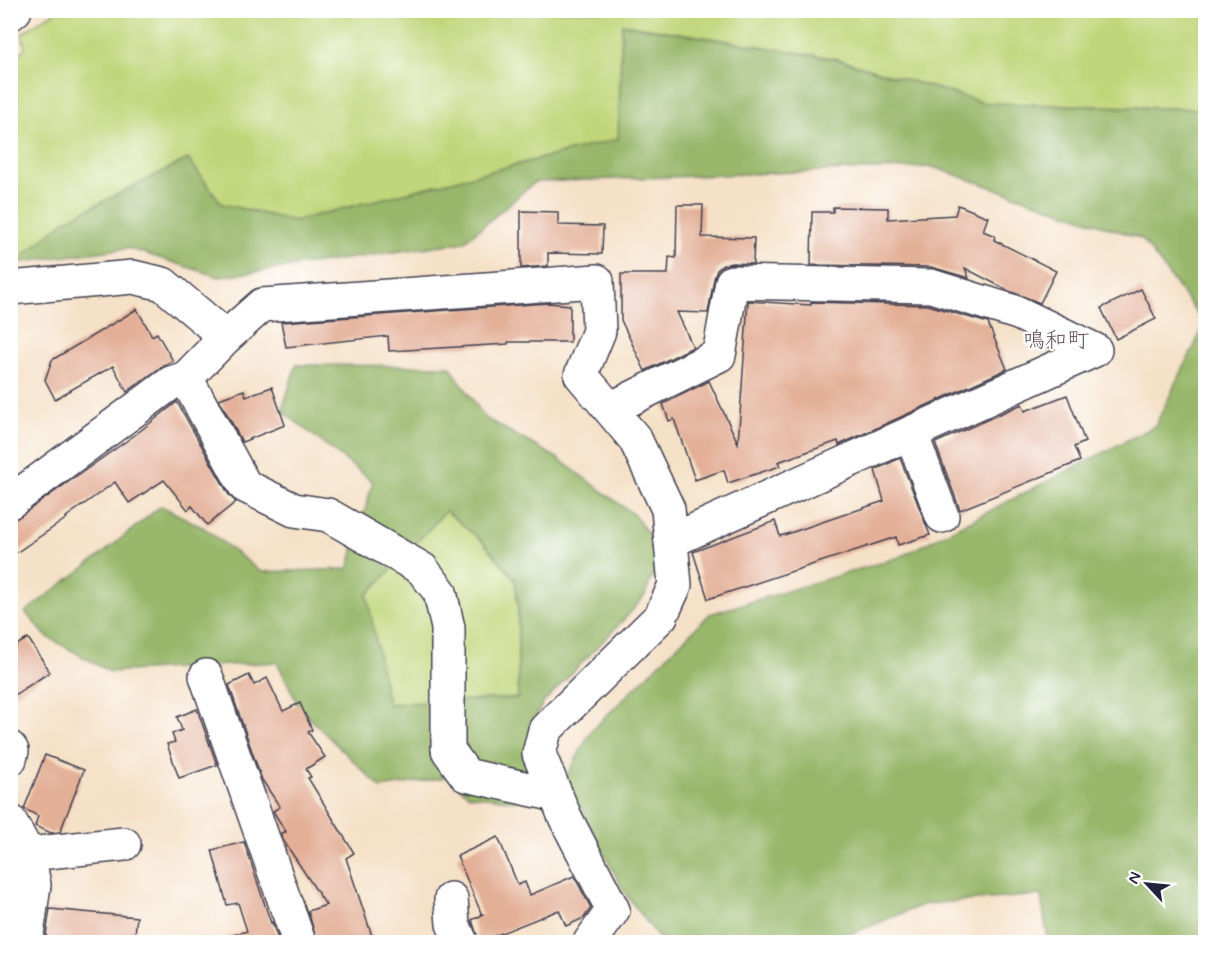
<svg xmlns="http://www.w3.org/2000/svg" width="1216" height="953" font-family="Mynerve,'Klee One',sans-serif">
	<rect width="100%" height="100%" fill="#fff"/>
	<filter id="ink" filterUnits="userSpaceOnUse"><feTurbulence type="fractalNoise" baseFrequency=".0167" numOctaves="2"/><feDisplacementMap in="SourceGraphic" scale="12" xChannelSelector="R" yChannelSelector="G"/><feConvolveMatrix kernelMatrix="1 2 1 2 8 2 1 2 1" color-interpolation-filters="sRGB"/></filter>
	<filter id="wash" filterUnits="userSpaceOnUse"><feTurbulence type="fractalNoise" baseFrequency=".008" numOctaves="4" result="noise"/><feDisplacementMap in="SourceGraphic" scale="24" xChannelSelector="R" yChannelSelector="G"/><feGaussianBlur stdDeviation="1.35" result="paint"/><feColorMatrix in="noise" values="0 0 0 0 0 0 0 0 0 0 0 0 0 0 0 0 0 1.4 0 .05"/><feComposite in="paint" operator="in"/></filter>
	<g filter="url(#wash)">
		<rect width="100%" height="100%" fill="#f5e1c7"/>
		<g fill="#c1d67a" stroke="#727c5a" stroke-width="1.5">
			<path d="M56 11H1205V109L985 103 837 59 623 24 619 139 294 221 222 204 66 220 15 263 11 264V61L25 48 22 33Z"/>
			<path d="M446 511 483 542 515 579 518 606V698L387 704 367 595Z"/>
		</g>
		<g fill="#98b76a" stroke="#5d6c52" stroke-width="1.5" fill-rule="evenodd">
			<path d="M622 24 837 59 985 103 1205 109V942H1048L1041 895 925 904 831 942H662L625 893 565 780 591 731 710 614 900 557 1155 426 1205 324 1142 239 933 167 535 182 464 242 219 277 128 248 15 263 66 220 188 159 222 204 294 221 618 139Z"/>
			<path d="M296 365 450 366 485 418 557 458 633 514 662 552 645 595 630 613 544 702 533 721 536 803 469 795 447 777 381 788 301 710 277 662 110 672 46 636 25 612 101 555 161 506 204 528 261 572 348 569 373 482 282 411ZM446 511 483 542 515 579 518 606V698L388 704 367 595Z"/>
		</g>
		<g id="blocks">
			<g fill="#e3af96">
				<path d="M677 205H703L702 237 754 238 753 264 732 263 723 265 717 270 714 279 708 313 677 312 693 347 645 371 621 320V274H668L669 257 676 258Z"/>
				<path d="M958 205 988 217 983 231 995 236 994 240 1056 271 1040 303 1009 291 965 268 969 278 931 267 811 265 812 212H833V207L888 208V219L955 215Z"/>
				<path d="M521 211 558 212V225L603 226 602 254 548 253V266L521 268Z"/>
				<path d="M1141 289 1156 319 1116 339 1101 308Z"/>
				<path d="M748 301 811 305V302L928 305 988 323 1007 369 839 445 838 441 778 462 780 466 728 483 724 470 695 480 674 419 669 421 663 404 709 381 738 443Z"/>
				<path d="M548 303 570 305V342H508V344L389 351 388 336 286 347 281 322Z"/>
				<path d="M137 309 152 336 157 333 173 361 160 368 127 392 113 366 55 399 45 380 52 360Z"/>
				<path d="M272 387 285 425 242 442 219 399 244 390 246 396Z"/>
				<path d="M1067 395 1085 442 1074 447 1080 461 960 510 935 443 1022 404 1025 411Z"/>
				<path d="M177 402 229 495 236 502 207 525 192 506 188 510 164 480 129 503 115 482 66 517 67 518 10 557V523L135 435Z"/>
				<path d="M900 458 930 535 898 545 896 537 708 599 693 552 775 521 780 536 787 534 884 501 875 470Z"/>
				<path d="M28 638 50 672 10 698V649Z"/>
				<path d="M249 675 254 685 267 678 283 711 300 703 312 730 308 732 325 757 306 769 311 777 308 778 354 853 346 858 374 942H317L308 911 326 905 283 840 281 833 286 832 273 811 280 807 262 780 229 685Z"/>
				<path d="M197 709 217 765 179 778 167 744 175 742 172 734 182 730 177 717Z"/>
				<path d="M45 755 84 770 60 832 51 833 35 826 38 816 24 809Z"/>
				<path d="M498 837 518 885 525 882 530 895 574 876 591 908 584 918 566 926 559 910 479 942 472 920 484 914 482 915 457 856Z"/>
				<path d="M244 842 271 923 272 922 279 942H228L227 937 247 931 238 903 227 905 212 850Z"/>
				<path d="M50 909 137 917 134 942H45Z"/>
			</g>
		</g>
	</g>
	<g filter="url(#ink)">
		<use href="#blocks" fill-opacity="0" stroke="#423f50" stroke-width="1.5"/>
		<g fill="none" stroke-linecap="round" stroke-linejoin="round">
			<g stroke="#423f50" stroke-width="36">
				<g id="minor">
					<path d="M10 14 15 10"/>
					<path d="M10 288 133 277 163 284 226 337"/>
					<path d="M186 378 245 486 294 510 328 515 422 569 440 592 448 628V750L466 775 556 795"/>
					<path d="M610 409 719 355 732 282 931 286 1018 313 1095 350 671 541"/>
					<path d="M911 433 942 516"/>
					<path d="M10 502 171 383 186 378 226 337 262 305 597 281 599 331 581 375 635 439 668 509 675 585 661 616 545 730 539 754 565 817 613 910 590 942"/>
					<path d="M206 676 299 942"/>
					<path d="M10 748 12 751 10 759"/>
					<path d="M10 821 28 854 34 885 26 942"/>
					<path d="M28 854 124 844"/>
					<path d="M451 899 453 924 461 942"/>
				</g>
			</g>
			<use href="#minor" stroke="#fff" stroke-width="33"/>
		</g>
	</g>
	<g text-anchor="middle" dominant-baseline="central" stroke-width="4.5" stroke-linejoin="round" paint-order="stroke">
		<g font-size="22" fill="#66535b" stroke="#fff">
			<text x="1056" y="341">鳴和町</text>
		</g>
	</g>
	<rect width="1216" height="953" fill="none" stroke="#fff" stroke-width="36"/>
	<g transform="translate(1147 884) rotate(296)" stroke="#ffffff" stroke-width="4.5" paint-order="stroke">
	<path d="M0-4.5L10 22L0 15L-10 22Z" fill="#22223b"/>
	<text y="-9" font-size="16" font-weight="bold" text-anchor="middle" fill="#22223b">N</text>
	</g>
</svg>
